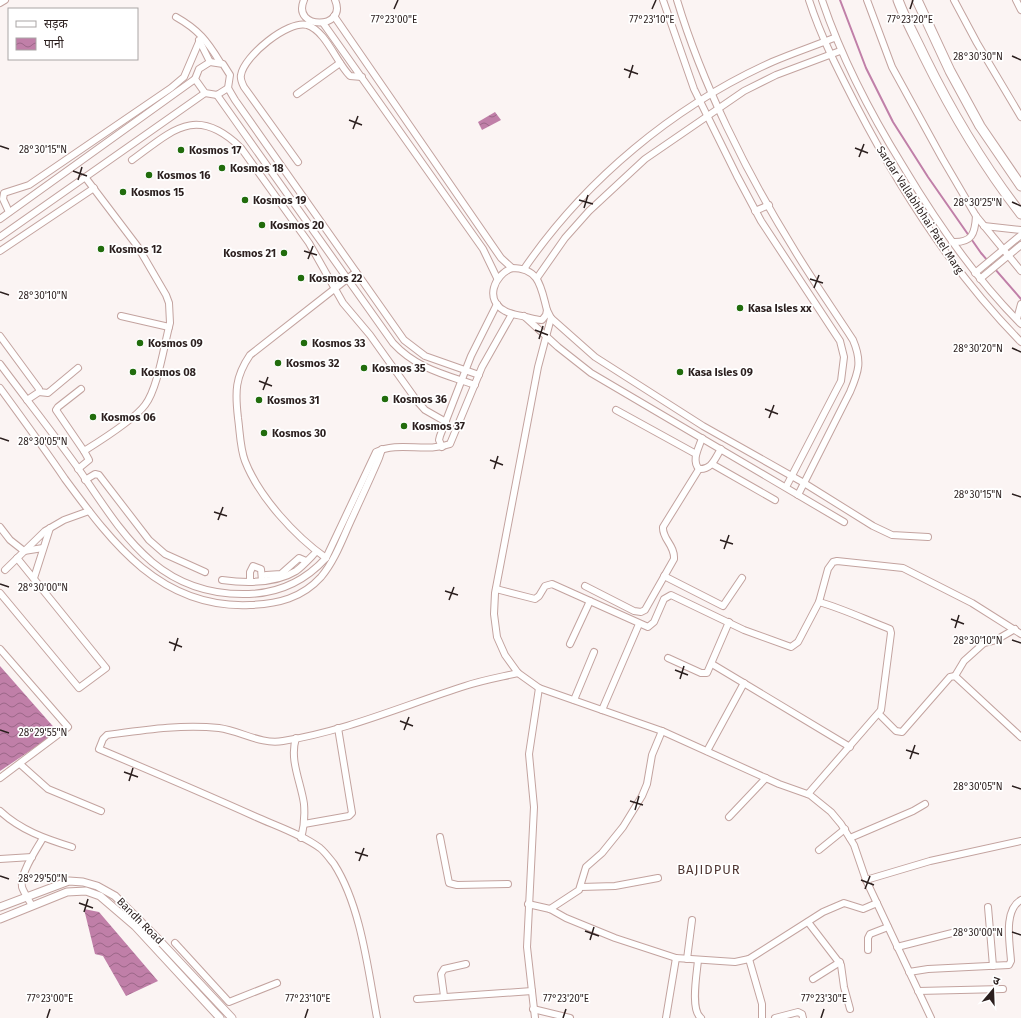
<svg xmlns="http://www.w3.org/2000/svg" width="1021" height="1018" font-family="'Fira Sans','Noto Sans Devanagari',sans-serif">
	<defs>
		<pattern id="water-waves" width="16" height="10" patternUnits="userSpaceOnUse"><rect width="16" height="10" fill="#c07fa8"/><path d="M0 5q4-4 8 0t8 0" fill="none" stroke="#9c6788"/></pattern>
	</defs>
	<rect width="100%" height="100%" fill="#fbf4f3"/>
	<g fill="url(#water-waves)">
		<path d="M495 112 501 120 482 130 478 122Z"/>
		<path d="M0 666 58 732 0 771Z"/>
		<path d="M84 909 99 912 158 981 126 996 103 956 95 954Z"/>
	</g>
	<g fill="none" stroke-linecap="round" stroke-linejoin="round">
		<path stroke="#c07fa8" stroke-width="2" d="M840 0 866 68 893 122 928 177 981 253 1021 299"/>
		<g stroke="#c3a39f" stroke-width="8">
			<g id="minor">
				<path d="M304 0C291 30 348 30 335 0"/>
				<path d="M663 0 694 89 737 176 761 221 840 341 844 357 841 381 786 487"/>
				<path d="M677 0C702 83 746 172 792 246 811 278 833 309 853 340 862 361 859 371 850 392L798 495"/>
				<path d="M809 0C821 37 838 70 856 105 900 190 953 273 1021 342"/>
				<path d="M822 0C842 59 870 113 903 166 937 223 974 277 1021 324"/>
				<path d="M867 0 892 67 942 158 976 216 1021 271"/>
				<path d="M954 0 977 43 1021 117"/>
				<path d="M1016 0 1021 10"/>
				<path d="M0 3 5 0"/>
				<path d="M334 16 501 258 512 268"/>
				<path d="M176 17C199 30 207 41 220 62"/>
				<path d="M323 23 483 249 497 278"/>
				<path d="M199 40 210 62"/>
				<path d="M210 62 223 64 230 75 228 88 217 95 205 93 195 79 199 69Z"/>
				<path d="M228 88 235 100 404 340 425 356 479 375"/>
				<path d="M297 94 340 63"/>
				<path d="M217 95 393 343C416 368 443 374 475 385"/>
				<path d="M132 160C172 131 196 104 241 148L309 243 343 303 370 335 417 401 425 410 446 422"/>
				<path d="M298 162 244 87C242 83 240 79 241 75 244 56 288 20 307 25 326 31 336 62 350 76L362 77"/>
				<path d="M755 211 769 205"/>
				<path d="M9 212 3 199 4 193 29 185 171 88 184 77 199 42"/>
				<path d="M0 219 195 79"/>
				<path d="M984 226 1021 230"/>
				<path d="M0 237 205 93"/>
				<path d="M952 242C972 243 975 234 976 216"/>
				<path d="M0 251 94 188"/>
				<path d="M512 268C540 268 541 288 547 310L546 315 542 320C536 320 531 318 526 317 519 315 512 315 505 311 484 300 494 275 512 268Z"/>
				<path d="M524 269C585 180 674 106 772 62 793 53 814 46 834 38"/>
				<path d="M975 273 1021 235"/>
				<path d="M537 278 565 238 589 211 645 159 744 91 776 75 840 51"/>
				<path d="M980 279 1021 245"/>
				<path d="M547 310 551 318 595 357 703 426 804 483 873 526 892 535 928 537"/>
				<path d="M121 316 169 327"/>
				<path d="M524 316 558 347 591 373 844 522"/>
				<path d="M551 318 538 367 495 593 494 614 497 637 505 655 518 673 539 688 662 731 779 784 810 795 831 812 841 824 854 845 866 880 931 1018"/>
				<path d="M1017 319 1021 304"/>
				<path d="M0 336 39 389V392L27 400"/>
				<path d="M0 364C26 399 53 433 78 468 123 534 158 597 249 594 279 593 305 581 326 558L376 452C399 441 426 453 450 444L482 367 512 314"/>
				<path d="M0 388C22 418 44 448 65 479 113 544 161 609 250 605 278 604 302 598 321 577 336 559 343 537 353 516 362 496 371 477 379 458L382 449"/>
				<path d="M81 389 58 407 56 410 84 451C100 441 134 420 145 405 158 388 164 345 170 323L169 303 166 295 138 247 85 177"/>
				<path d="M39 392 48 393 78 368"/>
				<path d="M616 410 696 454"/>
				<path d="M702 438C699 448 691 460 699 469 712 470 715 458 721 449"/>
				<path d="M442 447 439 440 440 436 471 356 497 304"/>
				<path d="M712 464 775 500"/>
				<path d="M78 469 89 460 84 451"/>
				<path d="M85 480 95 474 99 475 149 540 165 554 205 572"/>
				<path d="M0 527 10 540 24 551 43 548"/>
				<path d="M326 558C295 536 259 497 245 461 240 448 240 432 238 418 235 392 235 377 250 355L356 272"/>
				<path d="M5 570 45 531 64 520 89 511"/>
				<path d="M266 575 281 574 299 558 306 561"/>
				<path d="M664 576 723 606 742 578"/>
				<path d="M34 578 50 528"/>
				<path d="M222 580C245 583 275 584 296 571 303 566 310 558 316 552"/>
				<path d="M250 581V572L253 566 261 569 262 581"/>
				<path d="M585 586 634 611 641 612 645 610 674 559C675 545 662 539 663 527L699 469"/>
				<path d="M496 589 535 599 539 596 545 586 552 584 648 627 654 622 664 599 671 595 744 630 791 647 798 642 819 602 828 569 833 562 837 561 903 568 972 603 1021 634"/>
				<path d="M0 593 79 688 106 668 17 558"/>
				<path d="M570 644 590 601"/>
				<path d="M0 649 68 727 0 778"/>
				<path d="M668 658 701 673H707L729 622"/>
				<path d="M712 664 850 747"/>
				<path d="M955 676 964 661 984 643 996 640 1015 629"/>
				<path d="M574 700 594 652"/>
				<path d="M602 710 639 624"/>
				<path d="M879 714 896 731 902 732 950 677 955 676 1021 737"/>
				<path d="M296 738C289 760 301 782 304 804 305 816 304 827 301 838"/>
				<path d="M707 751 744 683"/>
				<path d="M20 764 48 789 101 811"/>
				<path d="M808 794 881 710 891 633 890 629C866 620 844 609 819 602"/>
				<path d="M0 811C20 830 46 839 72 847"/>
				<path d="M729 817 766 778"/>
				<path d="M304 824 349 816 352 813 338 728"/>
				<path d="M440 837 449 883 457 885 508 884"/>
				<path d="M850 838 913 811 925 804"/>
				<path d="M819 850 845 829"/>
				<path d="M0 859 32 857"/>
				<path d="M866 880 930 861 1021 841"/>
				<path d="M581 887 615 886 658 878"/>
				<path d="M528 904 550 909 566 918 615 938 676 958 735 962 749 959 823 912 844 903 863 909 877 903"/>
				<path d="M32 906C29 900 24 893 22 887 19 875 37 848 43 838"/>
				<path d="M988 907 993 966"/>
				<path d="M550 909 579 890 586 867 602 853 623 827 642 796 647 784 652 755 662 731"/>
				<path d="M808 922 841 965 844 987 850 1009"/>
				<path d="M175 943 229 1002 277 983"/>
				<path d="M897 947 960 931"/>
				<path d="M868 950V938L870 934 888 927"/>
				<path d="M687 959 692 920"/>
				<path d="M749 959 762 1004V1018"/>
				<path d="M698 960C697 973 690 1010 701 1018"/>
				<path d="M909 972 928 969 1009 965 1011 961C1010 944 1003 910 1021 900"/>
				<path d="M813 979 840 962"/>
				<path d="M918 991 1003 989"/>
				<path d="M444 996 441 974 444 969 466 964"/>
				<path d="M417 999 532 991"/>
				<path d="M533 1009 570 1018"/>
				<path d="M377 1018C368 970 361 906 334 864 330 859 325 852 320 848 301 834 276 826 254 816 203 793 151 771 99 749L103 739 107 735C144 730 181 724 219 728 241 731 261 745 283 741 346 731 405 705 465 686 483 680 501 677 518 673"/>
				<path d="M535 1018 527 947 534 807 529 754 539 688"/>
				<path d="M666 1018 676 958"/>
				<path d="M775 1018 798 1012 802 1014 803 1018"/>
			</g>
		</g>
		<g stroke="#c3a39f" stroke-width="9">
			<g id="major">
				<path d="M0 907 69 881 83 882 97 886 115 896 158 939 232 1018"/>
				<path d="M0 919 67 892 86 891 100 896 135 926 220 1018"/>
			</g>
		</g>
		<g stroke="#c3a39f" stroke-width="11">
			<g id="highway">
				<path d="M898 0C905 19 915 37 924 56 951 111 983 165 1021 214"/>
				<path d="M917 0 950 71 980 126 1021 186"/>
			</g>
		</g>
		<use href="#minor" stroke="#fff" stroke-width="6"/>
		<use href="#major" stroke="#fff" stroke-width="7"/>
		<use href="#highway" stroke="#fff" stroke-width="9"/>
	</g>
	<path fill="none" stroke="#2b1f1e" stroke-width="1.5" d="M394 9 398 0M652 9 656 0M910 9 913 0M1012 56 1021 60M624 69 638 74M629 78 633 65M349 120 362 125M353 129 358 116M0 146 9 149M855 148 868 153M859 157 864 144M73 171 87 176M78 180 82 167M579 200 593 204M1012 202 1021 206M584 208 588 195M304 251 317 255M308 259 313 246M810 279 823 283M814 288 819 275M0 292 9 295M535 330 548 335M539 339 543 326M1012 348 1021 352M259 381 272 386M263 390 268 377M765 409 778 414M769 418 774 405M0 438 9 441M490 460 503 465M494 469 498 456M1012 494 1021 497M214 512 227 516M218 520 223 507M720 540 733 544M724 549 729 535M0 584 9 587M445 591 458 595M449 600 454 587M951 619 964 624M955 628 959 615M1012 640 1021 643M169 642 182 647M174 651 178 638M675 670 688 675M680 679 684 666M400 721 413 726M0 730 9 733M404 730 409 717M906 750 919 754M910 759 915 745M124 772 138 777M129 781 133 768M1012 786 1021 789M630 801 643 805M635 810 639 796M355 852 368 856M359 861 364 848M0 876 9 879M861 880 874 885M865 889 870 876M79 903 93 908M84 912 88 899M585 931 599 936M1012 932 1021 935M590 940 594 927M47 1018 50 1009M305 1018 308 1009M563 1018 566 1009M821 1018 824 1009"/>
	<g fill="#216c0c" stroke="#fff" stroke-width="1.5">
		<circle cx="181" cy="150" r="4"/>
		<circle cx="222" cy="168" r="4"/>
		<circle cx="149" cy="175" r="4"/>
		<circle cx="123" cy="192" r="4"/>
		<circle cx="245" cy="200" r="4"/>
		<circle cx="262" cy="225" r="4"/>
		<circle cx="101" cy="249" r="4"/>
		<circle cx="284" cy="253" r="4"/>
		<circle cx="301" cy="278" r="4"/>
		<circle cx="740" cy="308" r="4"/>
		<circle cx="140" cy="343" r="4"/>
		<circle cx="304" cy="343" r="4"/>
		<circle cx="278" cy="363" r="4"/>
		<circle cx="364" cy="368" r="4"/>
		<circle cx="133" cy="372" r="4"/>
		<circle cx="680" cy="372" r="4"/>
		<circle cx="385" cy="399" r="4"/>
		<circle cx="259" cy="400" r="4"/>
		<circle cx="93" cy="417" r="4"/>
		<circle cx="404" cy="426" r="4"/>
		<circle cx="264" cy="433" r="4"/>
	</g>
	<g text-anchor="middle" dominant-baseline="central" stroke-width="3.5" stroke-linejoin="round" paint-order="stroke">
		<g font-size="11" font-weight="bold" fill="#2b1f1e" stroke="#fff" text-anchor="start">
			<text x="189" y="150">Kosmos 17</text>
			<text x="230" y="168">Kosmos 18</text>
			<text x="157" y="175">Kosmos 16</text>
			<text x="131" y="192">Kosmos 15</text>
			<text x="253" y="200">Kosmos 19</text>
			<text x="270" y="225">Kosmos 20</text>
			<text x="109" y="249">Kosmos 12</text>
			<text x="276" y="253" text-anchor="end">Kosmos 21</text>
			<text x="309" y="278">Kosmos 22</text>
			<text x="748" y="308">Kasa Isles xx</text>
			<text x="148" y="343">Kosmos 09</text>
			<text x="312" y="343">Kosmos 33</text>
			<text x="286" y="363">Kosmos 32</text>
			<text x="372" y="368">Kosmos 35</text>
			<text x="141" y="372">Kosmos 08</text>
			<text x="688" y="372">Kasa Isles 09</text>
			<text x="393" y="399">Kosmos 36</text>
			<text x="267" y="400">Kosmos 31</text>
			<text x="101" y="417">Kosmos 06</text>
			<text x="412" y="426">Kosmos 37</text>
			<text x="272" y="433">Kosmos 30</text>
		</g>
		<g font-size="11" fill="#2b1f1e" stroke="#fff">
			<text transform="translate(920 210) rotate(57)">Sardar Vallabhbhai Patel Marg</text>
			<text transform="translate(140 921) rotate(45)">Bandh Road</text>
		</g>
		<g font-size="13" letter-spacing="1" fill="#503632" stroke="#fff">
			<text x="709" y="869">BAJIDPUR</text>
		</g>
	</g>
	<g font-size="10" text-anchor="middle" fill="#2b1f1e" stroke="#fff" stroke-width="3.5" stroke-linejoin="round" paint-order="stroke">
		<text x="394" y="23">77°23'00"E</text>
		<text x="652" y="23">77°23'10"E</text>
		<text x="910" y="23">77°23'20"E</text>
		<text x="978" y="60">28°30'30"N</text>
		<text x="43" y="153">28°30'15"N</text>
		<text x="978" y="206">28°30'25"N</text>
		<text x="43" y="299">28°30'10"N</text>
		<text x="978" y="352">28°30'20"N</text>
		<text x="43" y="445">28°30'05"N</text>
		<text x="978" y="498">28°30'15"N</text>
		<text x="43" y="591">28°30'00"N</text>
		<text x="978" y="644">28°30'10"N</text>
		<text x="43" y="736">28°29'55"N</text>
		<text x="978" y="790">28°30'05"N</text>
		<text x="43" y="882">28°29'50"N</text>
		<text x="978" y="936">28°30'00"N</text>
		<text x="50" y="1002">77°23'00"E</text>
		<text x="308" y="1002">77°23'10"E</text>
		<text x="566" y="1002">77°23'20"E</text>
		<text x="824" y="1002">77°23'30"E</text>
	</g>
	<rect x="8" y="8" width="130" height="52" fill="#ffffff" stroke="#aaa5a5"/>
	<rect x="16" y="21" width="20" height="6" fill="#ffffff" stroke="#aaa5a5"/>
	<text x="44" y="28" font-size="12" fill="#2b1f1e">सड़क</text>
	<rect x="16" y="38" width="20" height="12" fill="url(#water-waves)" stroke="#aaa5a5"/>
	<text x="44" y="48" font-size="12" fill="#2b1f1e">पानी</text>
	<g transform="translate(993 990) rotate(19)" stroke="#ffffff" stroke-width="3" paint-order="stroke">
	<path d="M0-3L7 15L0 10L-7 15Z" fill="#2b1f1e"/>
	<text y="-6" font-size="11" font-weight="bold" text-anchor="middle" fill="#2b1f1e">उ</text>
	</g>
</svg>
